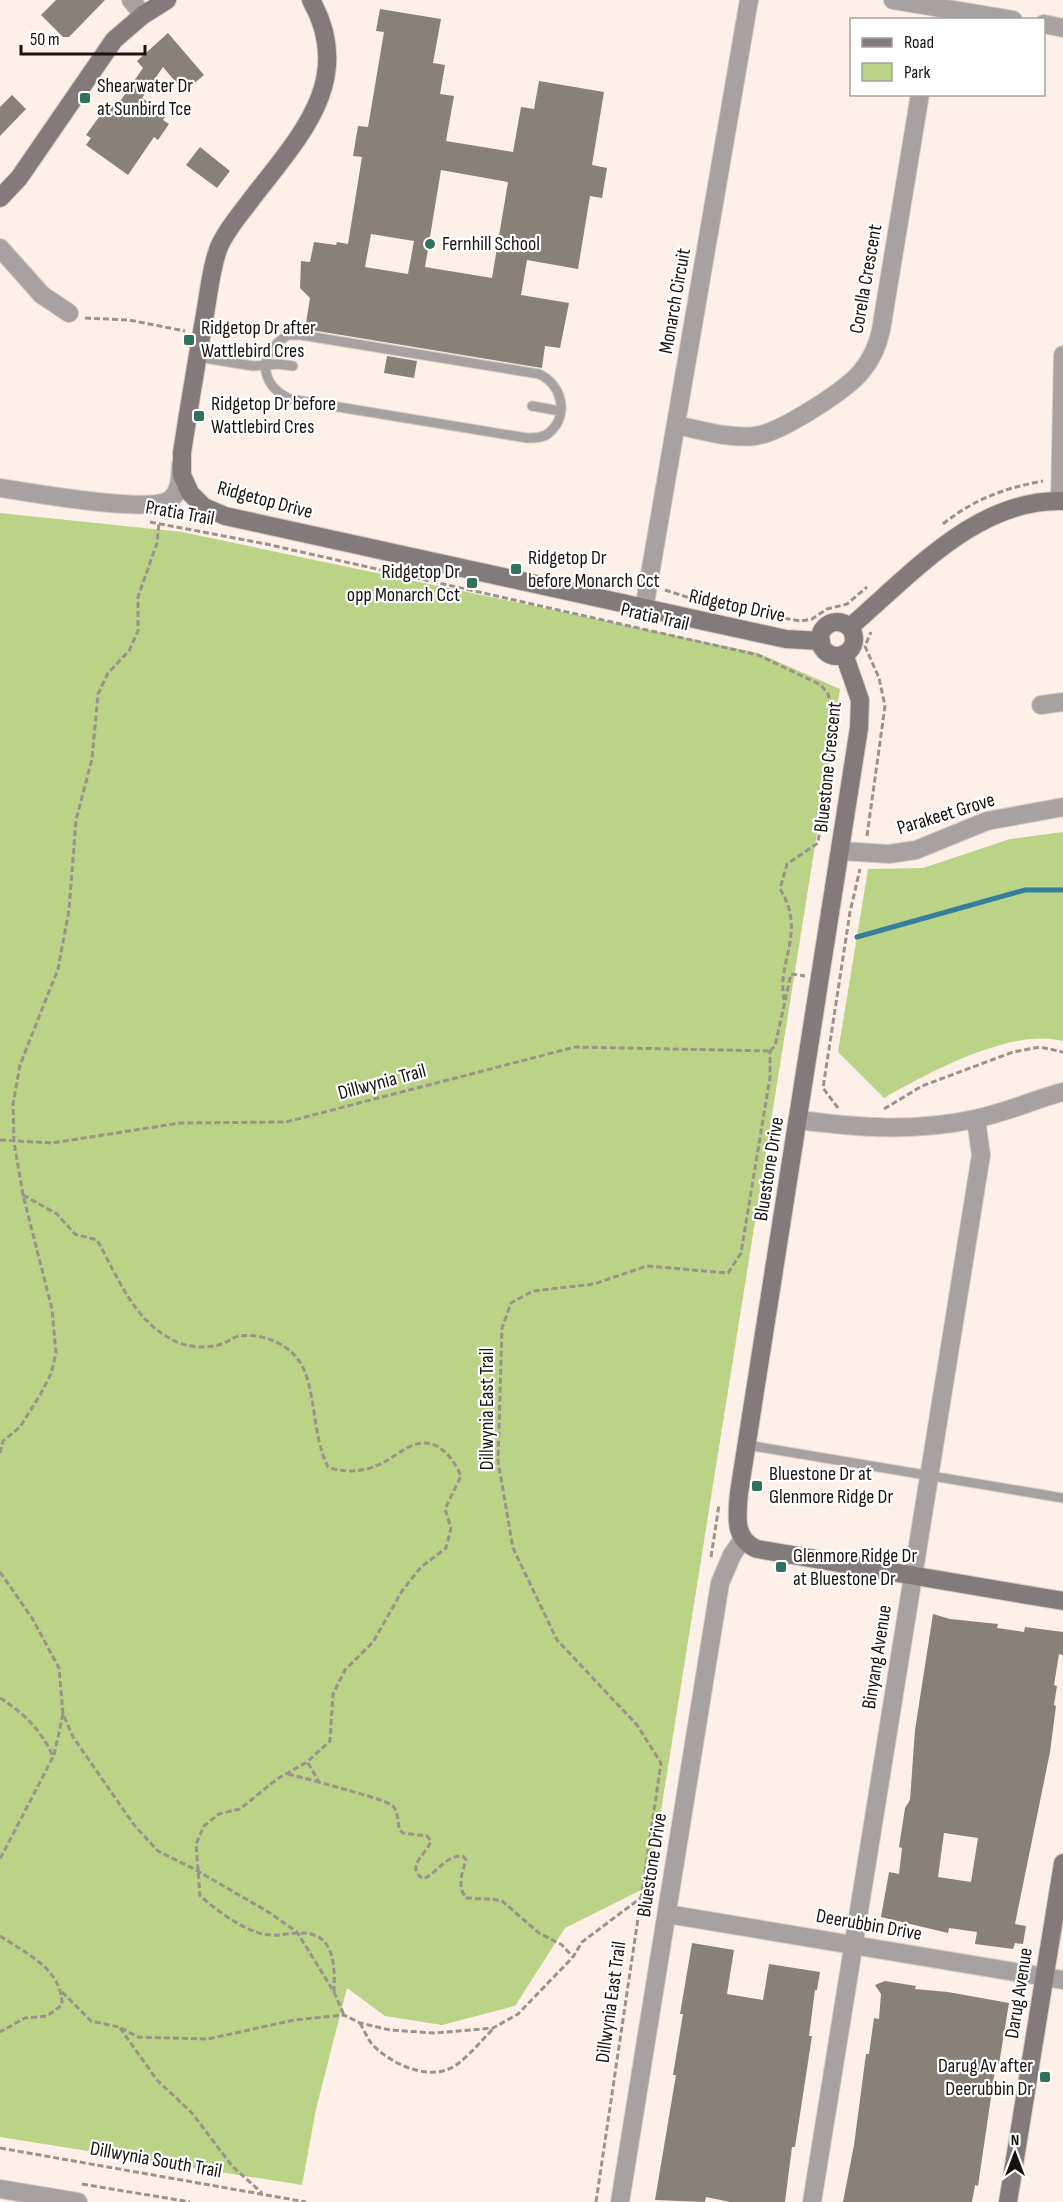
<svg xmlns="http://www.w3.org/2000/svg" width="1063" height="2202" font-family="'Sofia Sans Condensed',sans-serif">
	<rect width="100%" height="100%" fill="#fcf0e8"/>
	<g fill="#bad386">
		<path d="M0 513 182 532 758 653 840 689 649 1886 565 1928 515 2006 442 2025 385 2016 347 1988 316 2109 302 2185 0 2137Z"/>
		<path d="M1063 832V1041C1012 1027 928 1073 884 1098L838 1052 868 869 923 868 1010 839Z"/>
	</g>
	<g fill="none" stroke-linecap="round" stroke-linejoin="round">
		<path stroke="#357e9d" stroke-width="5" d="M857 937 1025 890H1063"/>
	</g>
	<g fill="#888178" fill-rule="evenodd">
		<path d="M56 0H105L69 37H63L41 15Z"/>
		<path d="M380 9 441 19 433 63 445 65 440 94 454 96 446 141 513 152 521 107 534 109 539 81 604 92 592 165 607 168 602 198 590 196 578 269 527 260 521 295 569 303 560 348 545 346 542 368 305 329 310 298 300 288 301 261 310 262 314 242 336 245 337 242 348 244 362 157 353 156 358 126 368 127 384 32 376 31ZM441 170 508 182 492 278 425 267ZM371 234 414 241 408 274 365 267Z"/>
		<path d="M168 33 204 75 184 92 163 67 142 98 167 114 163 120 169 124 158 140 154 137 128 175 86 145 91 138 86 135 104 110 108 113 116 100H121L143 68 137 61Z"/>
		<path d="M12 95 26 109 0 136V107Z"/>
		<path d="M200 147 230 171 217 188 186 165Z"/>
		<path d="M387 356 417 361 414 378 384 373Z"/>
		<path d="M933 1614 950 1619 998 1624 997 1628 1024 1632 1025 1627 1063 1632V1655L1059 1654 1054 1685 1057 1686 1054 1705 1056 1706 1050 1752 1015 1924 1026 1926 1023 1944 1015 1943 1013 1949 975 1944 977 1932 949 1928 948 1933 881 1917 889 1872 899 1874 902 1848 899 1847 905 1808 910 1800 915 1730ZM944 1833 978 1838 971 1882 938 1877Z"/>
		<path d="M692 1943 734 1950 727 1994 763 2000 769 1964 820 1972 817 1990H815L809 2036H812L795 2147H792L785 2202H730L706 2197 705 2202 655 2200 676 2075H673L683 2014H680Z"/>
		<path d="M885 1981 916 1986 915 1989 948 1992 1009 2003 999 2064 996 2063 978 2186 975 2185 972 2202H843L854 2145 866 2054H869L874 2018 879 2019 881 1994 875 1985Z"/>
	</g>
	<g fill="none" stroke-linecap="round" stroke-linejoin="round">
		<g stroke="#d7cdc5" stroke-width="11">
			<g id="lane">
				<path d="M288 335H301L539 374C561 384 570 414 550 432 544 438 535 438 527 438L290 399C258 384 258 353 288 335Z"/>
				<path d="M198 357 253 366 278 364 293 366"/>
				<path d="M532 406 560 411"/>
				<path d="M747 1445 1063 1498"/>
			</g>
		</g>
		<g stroke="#d7cdc5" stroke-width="20">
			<g id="street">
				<path d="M131 0 143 15"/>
				<path d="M893 0 1013 20"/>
				<path d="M1044 24 1063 28"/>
				<path d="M0 248 42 295 69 313"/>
				<path d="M676 425C701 430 729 439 755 436 780 433 845 391 861 372 871 360 878 345 881 330L920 94"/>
				<path d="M0 488C30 492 151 515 171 499 181 490 180 476 181 464"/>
				<path d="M1060 501 1063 355"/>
				<path d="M644 609 749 0"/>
				<path d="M1041 705 1063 702"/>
				<path d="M841 851 889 854 916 850 987 821 1063 807"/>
				<path d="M800 1120C859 1128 915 1132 975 1119 1005 1113 1033 1100 1063 1092"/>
				<path d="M667 1914 1063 1980"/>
				<path d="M0 2189 78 2202"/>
				<path d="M620 2202 720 1583 732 1555 743 1539"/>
				<path d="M812 2202 981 1155 976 1119"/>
			</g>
		</g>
		<g stroke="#d7cdc5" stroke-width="20">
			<g id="secondary">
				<path d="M311 0C358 83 294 142 247 205 237 218 226 231 219 247 211 267 209 292 205 314 197 360 189 406 182 453V475L190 493 204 507 225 516 786 639 821 641"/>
				<path d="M0 198 19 178 114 40 143 15 167 0"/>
				<circle cx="837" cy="639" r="17"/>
				<path d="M850 627C911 575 977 498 1063 501"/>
				<path d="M844 654 860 700 859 728 739 1493C737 1515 733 1539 757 1549L1063 1601"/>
				<path d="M1008 2202 1063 1863"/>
			</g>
		</g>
		<g stroke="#9b928c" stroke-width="3" stroke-dasharray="6 3" stroke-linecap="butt">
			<path d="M85 318 129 320 185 331"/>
			<path d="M150 522 266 544 758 655 821 685 828 694 834 714 818 843 787 864 780 889C808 933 774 966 785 1002"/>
			<path d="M943 524C974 499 1005 488 1043 481"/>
			<path d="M665 590 699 601"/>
			<path d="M749 612 801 621 812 619 827 609 847 604 867 587"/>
			<path d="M867 836 885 706 879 678 865 646 871 632"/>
			<path d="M770 1051 775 1046 791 974 805 976"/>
			<path d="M838 1108 823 1088 850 912 860 869"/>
			<path d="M884 1109 922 1086 1013 1052 1040 1047 1063 1052"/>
			<path d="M0 1140 52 1143 180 1123 286 1122 575 1047 770 1051"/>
			<path d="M23 1195 57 1214 75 1234 97 1240C118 1277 133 1320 173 1340 188 1348 206 1349 222 1344 228 1342 233 1337 239 1336 260 1333 284 1342 297 1358 317 1383 311 1434 328 1467 342 1473 364 1472 378 1465 390 1460 400 1451 411 1446 436 1435 452 1456 461 1476L445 1509 451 1528 446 1548 421 1567 402 1591 373 1642 345 1670 333 1694 330 1741 307 1762 277 1779 240 1809 219 1814 204 1826 196 1844 200 1896C217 1910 237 1926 259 1933 278 1938 283 1933 300 1933 335 1932 335 1966 334 1992"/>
			<path d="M0 1453 3 1441 20 1427 40 1395 51 1374 56 1353 52 1309 23 1195 14 1142 13 1104 20 1065 58 969 69 910 76 820 92 759 98 694 108 673 129 651 138 631V597L157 543 159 522"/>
			<path d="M711 1557 719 1505"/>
			<path d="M0 1572 32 1618 59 1668 63 1714 73 1737 134 1825 158 1851 196 1870 270 1913 297 1932 334 1992 344 2015"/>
			<path d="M0 1698C23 1712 43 1732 53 1757L0 1859"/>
			<path d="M54 1755 63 1714"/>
			<path d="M308 1763 319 1782C331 1786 388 1800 393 1806 398 1812 398 1821 399 1829L403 1833 427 1836 431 1841C426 1855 405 1866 423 1879 438 1873 445 1855 463 1856L466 1860C462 1874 457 1885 466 1898L501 1900 539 1933 562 1945 573 1957"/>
			<path d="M288 1774 319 1782"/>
			<path d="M0 1936C27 1954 62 1969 62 2005L47 2016 25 2018 0 2032"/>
			<path d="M62 1992 91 2021 119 2027 138 2037 208 2039 294 2020 344 2015 360 2023 390 2030 434 2033 493 2028 518 2014 573 1957 582 1942 642 1897"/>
			<path d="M360 2023C364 2030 367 2038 372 2044 390 2064 431 2083 456 2065 470 2055 481 2041 493 2029"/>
			<path d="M120 2028 157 2080 192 2113 232 2166 262 2193"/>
			<path d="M0 2148 306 2202"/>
			<path d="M82 2184 190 2202"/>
			<path d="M596 2202 661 1763 637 1725 557 1640 513 1548 498 1461 502 1328 511 1303 533 1291 594 1284 647 1266 728 1273 741 1253 770 1077V1051"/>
		</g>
		<use href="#lane" stroke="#a8a1a2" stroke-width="9"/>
		<use href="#street" stroke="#a8a1a2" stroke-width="18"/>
		<use href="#secondary" stroke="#837b7b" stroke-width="18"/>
	</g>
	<g fill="#32715e" stroke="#fff" stroke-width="2">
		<rect x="79" y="92" width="12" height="12" rx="3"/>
		<circle cx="430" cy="244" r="6"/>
		<rect x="183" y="334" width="12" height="12" rx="3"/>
		<rect x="193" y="410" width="12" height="12" rx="3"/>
		<rect x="510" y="563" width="12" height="12" rx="3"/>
		<rect x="466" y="577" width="12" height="12" rx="3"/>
		<rect x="751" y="1480" width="12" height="12" rx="3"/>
		<rect x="775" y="1561" width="12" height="12" rx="3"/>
		<rect x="1039" y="2071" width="12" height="12" rx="3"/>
	</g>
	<g text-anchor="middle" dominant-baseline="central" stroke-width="4.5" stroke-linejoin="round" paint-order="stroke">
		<g font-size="20" fill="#171310" stroke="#fff" text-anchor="start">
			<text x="97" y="86">Shearwater Dr<tspan x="97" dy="23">at Sunbird Tce</tspan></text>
			<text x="442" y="244">Fernhill School</text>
			<text x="201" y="328">Ridgetop Dr after<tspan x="201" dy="23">Wattlebird Cres</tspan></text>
			<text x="211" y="404">Ridgetop Dr before<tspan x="211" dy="23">Wattlebird Cres</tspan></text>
			<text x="528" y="558">Ridgetop Dr<tspan x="528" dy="23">before Monarch Cct</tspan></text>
			<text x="460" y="572" text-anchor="end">Ridgetop Dr<tspan x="460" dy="23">opp Monarch Cct</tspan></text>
			<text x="769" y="1474">Bluestone Dr at<tspan x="769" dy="23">Glenmore Ridge Dr</tspan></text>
			<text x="793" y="1556">Glenmore Ridge Dr<tspan x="793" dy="23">at Bluestone Dr</tspan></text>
			<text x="1033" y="2066" text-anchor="end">Darug Av after<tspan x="1033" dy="23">Deerubbin Dr</tspan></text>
		</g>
		<g font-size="20" fill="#171310" stroke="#fff">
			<text transform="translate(866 279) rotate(-80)">Corella Crescent</text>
			<text transform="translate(675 301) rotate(-80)">Monarch Circuit</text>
			<text transform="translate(265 500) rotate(15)">Ridgetop Drive</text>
			<text transform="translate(180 513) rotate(10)">Pratia Trail</text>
			<text transform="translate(737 606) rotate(12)">Ridgetop Drive</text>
			<text transform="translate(655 617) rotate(13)">Pratia Trail</text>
			<text transform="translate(828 767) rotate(-84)">Bluestone Crescent</text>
			<text transform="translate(946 814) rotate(-17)">Parakeet Grove</text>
			<text transform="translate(382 1082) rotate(-15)">Dillwynia Trail</text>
			<text transform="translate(769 1169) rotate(-81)">Bluestone Drive</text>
			<text transform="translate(487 1409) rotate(-90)">Dillwynia East Trail</text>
			<text transform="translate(877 1657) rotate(-81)">Binyang Avenue</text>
			<text transform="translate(652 1865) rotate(-81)">Bluestone Drive</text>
			<text transform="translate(869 1925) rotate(10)">Deerubbin Drive</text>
			<text transform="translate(1019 1993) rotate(-81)">Darug Avenue</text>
			<text transform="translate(611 2002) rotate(-82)">Dillwynia East Trail</text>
			<text transform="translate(156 2160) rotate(10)">Dillwynia South Trail</text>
		</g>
	</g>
	<rect x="850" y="18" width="195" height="78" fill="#ffffff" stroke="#a2a19f" stroke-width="1.5"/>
	<rect x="862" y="38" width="30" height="9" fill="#837b7b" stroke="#a2a19f" stroke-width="1.5"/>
	<text x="904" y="48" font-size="18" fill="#171310">Road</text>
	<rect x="862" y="63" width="30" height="18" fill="#bad386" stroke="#a2a19f" stroke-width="1.5"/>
	<text x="904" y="78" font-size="18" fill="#171310">Park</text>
	<g transform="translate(1015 2154)" stroke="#ffffff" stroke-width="4.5" paint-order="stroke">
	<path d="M0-4.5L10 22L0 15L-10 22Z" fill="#171310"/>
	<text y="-9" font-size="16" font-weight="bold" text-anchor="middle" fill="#171310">N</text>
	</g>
	<path d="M21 45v9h124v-9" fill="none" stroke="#171310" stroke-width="3"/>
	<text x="30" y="45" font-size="18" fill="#171310" stroke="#ffffff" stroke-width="4.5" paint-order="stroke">50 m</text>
</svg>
